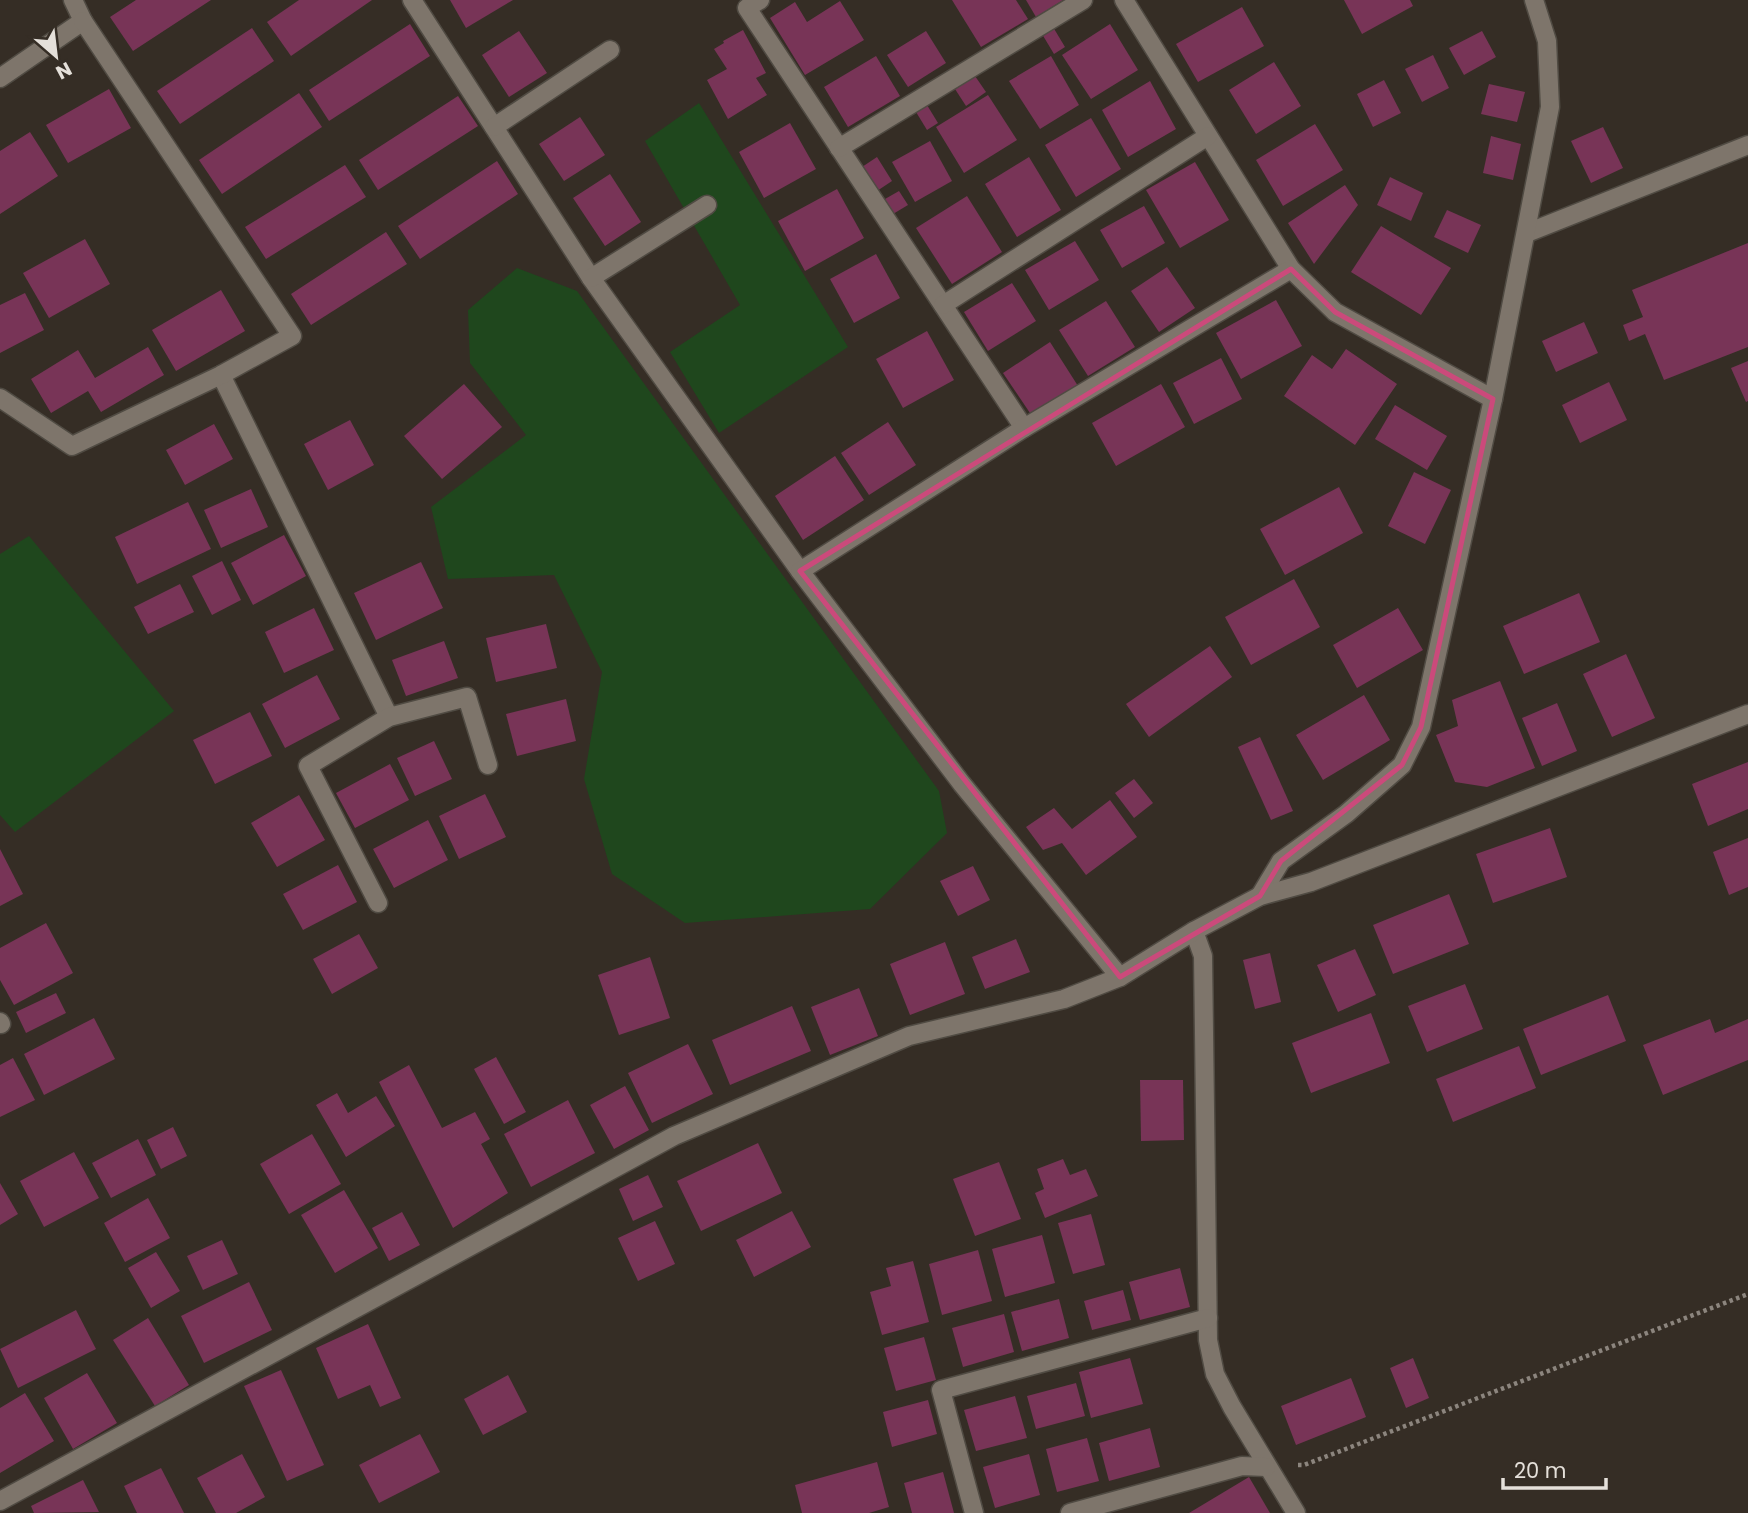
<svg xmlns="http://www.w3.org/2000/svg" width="1748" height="1513" font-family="Poppins,sans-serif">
	<rect width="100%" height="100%" fill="#352d25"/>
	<g fill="#1f471d">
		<path d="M699 103 848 347 719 433 670 352 740 305 645 141Z"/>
		<path d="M517 268 577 291 939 791 947 833 870 909 685 923 612 874 584 779 602 672 554 575 448 579 431 507 526 435 470 363 468 310Z"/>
		<path d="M29 536 174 711 15 832 0 815V554Z"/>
	</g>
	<g fill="#783457">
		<path d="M136 0H211L133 51 110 17Z"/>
		<path d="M299 0H372L291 56 267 22Z"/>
		<path d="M450 0H513L466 28Z"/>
		<path d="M952 0H1016L1028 19 981 47Z"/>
		<path d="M1026 0H1063L1036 17Z"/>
		<path d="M1344 0H1410L1413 6 1362 34Z"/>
		<path d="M840 1 864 40 805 75 770 18 795 2 807 22Z"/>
		<path d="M1242 7 1264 46 1198 82 1176 44Z"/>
		<path d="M410 24 430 56 329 121 309 90Z"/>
		<path d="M1110 24 1138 70 1091 99 1062 55Z"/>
		<path d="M1053 27 1065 47 1054 54 1042 34Z"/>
		<path d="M252 28 274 61 180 124 157 91Z"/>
		<path d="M743 30 766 73 756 78 767 95 728 119 707 80 727 69 714 49 724 43 723 41Z"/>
		<path d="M519 31 547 73 509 97 482 55Z"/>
		<path d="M926 31 946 63 908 87 887 55Z"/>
		<path d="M1482 31 1496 57 1464 75 1449 48Z"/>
		<path d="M1433 55 1449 88 1422 102 1405 69Z"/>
		<path d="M876 56 900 96 848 127 824 87Z"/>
		<path d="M1051 56 1079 105 1040 129 1009 81Z"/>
		<path d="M1274 62 1301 106 1256 134 1229 90Z"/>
		<path d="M975 76 986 92 966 106 955 89Z"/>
		<path d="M1384 80 1401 113 1373 127 1357 94Z"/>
		<path d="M1150 81 1176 129 1128 157 1102 110Z"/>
		<path d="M1489 84 1525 92 1517 122 1481 114Z"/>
		<path d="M109 89 131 128 68 163 46 125Z"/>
		<path d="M299 93 322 127 222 194 199 160Z"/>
		<path d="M988 95 1017 140 964 173 936 127Z"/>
		<path d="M458 96 478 126 378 190 359 160Z"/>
		<path d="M927 105 938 123 927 130 916 112Z"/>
		<path d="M580 117 605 155 564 181 539 144Z"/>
		<path d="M1091 118 1121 169 1076 197 1045 145Z"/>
		<path d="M790 123 816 169 764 198 739 152Z"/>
		<path d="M1315 124 1343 170 1283 206 1256 160Z"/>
		<path d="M1603 127 1623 168 1591 183 1571 141Z"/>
		<path d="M30 132 58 176 0 214V151Z"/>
		<path d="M1491 136 1521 144 1513 180 1483 173Z"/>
		<path d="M930 141 952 181 915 202 892 162Z"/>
		<path d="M877 157 892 181 877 191 862 167Z"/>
		<path d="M1029 157 1061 210 1017 237 985 184Z"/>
		<path d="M497 161 518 194 420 259 398 226Z"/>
		<path d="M1195 162 1229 220 1180 248 1146 190Z"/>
		<path d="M345 165 366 197 266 259 245 227Z"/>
		<path d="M610 174 641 222 605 246 573 198Z"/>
		<path d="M1390 177 1423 193 1411 221 1377 205Z"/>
		<path d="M1345 185 1358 205 1314 264 1288 223Z"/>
		<path d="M837 189 864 238 805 271 778 221Z"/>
		<path d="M899 191 908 205 893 214 885 199Z"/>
		<path d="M967 196 1002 252 952 284 916 228Z"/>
		<path d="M1144 206 1165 243 1122 268 1100 230Z"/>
		<path d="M1447 210 1481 225 1468 253 1434 237Z"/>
		<path d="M1381 226 1451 268 1421 315 1351 272Z"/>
		<path d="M386 232 407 264 311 325 291 294Z"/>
		<path d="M85 239 110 284 49 318 23 273Z"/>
		<path d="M1075 241 1099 280 1049 310 1025 270Z"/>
		<path d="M1748 243V347L1664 380 1645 334 1629 341 1623 325 1643 317 1632 290Z"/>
		<path d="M876 254 900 298 854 323 830 279Z"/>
		<path d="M1167 267 1195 308 1159 332 1131 291Z"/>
		<path d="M1012 283 1036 321 988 351 964 312Z"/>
		<path d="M221 290 245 331 176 371 152 330Z"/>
		<path d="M25 293 44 330 0 353V305Z"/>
		<path d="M1276 300 1302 346 1241 379 1216 333Z"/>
		<path d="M1106 301 1135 347 1088 376 1059 330Z"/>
		<path d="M1584 322 1598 353 1556 372 1542 341Z"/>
		<path d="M927 331 954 380 903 408 876 359Z"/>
		<path d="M1050 342 1078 386 1032 416 1003 373Z"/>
		<path d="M148 347 164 375 101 412 88 391 51 413 31 379 78 350 95 378Z"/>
		<path d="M1346 349 1397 384 1355 445 1284 396 1312 355 1332 369Z"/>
		<path d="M1221 358 1242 399 1194 424 1173 383Z"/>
		<path d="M1748 361V401L1746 402 1731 368Z"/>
		<path d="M1609 382 1627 420 1580 443 1562 405Z"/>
		<path d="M464 384 502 427 442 479 404 436Z"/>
		<path d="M1161 384 1185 427 1116 466 1092 423Z"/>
		<path d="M1395 405 1447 436 1427 470 1375 439Z"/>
		<path d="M350 420 374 465 328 490 304 444Z"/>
		<path d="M888 422 916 465 869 495 841 453Z"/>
		<path d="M214 424 233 459 185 485 166 450Z"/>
		<path d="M835 456 864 500 803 540 775 496Z"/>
		<path d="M1414 472 1451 490 1425 544 1388 526Z"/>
		<path d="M1339 487 1363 533 1285 575 1260 529Z"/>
		<path d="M251 489 268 527 221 548 204 510Z"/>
		<path d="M188 502 211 549 137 584 115 537Z"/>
		<path d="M284 535 306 576 253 605 231 563Z"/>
		<path d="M222 561 241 600 212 615 192 576Z"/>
		<path d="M421 562 443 608 376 640 354 593Z"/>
		<path d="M1294 579 1320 627 1251 665 1225 617Z"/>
		<path d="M180 584 194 612 148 634 134 607Z"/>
		<path d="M1579 593 1600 642 1524 674 1503 626Z"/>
		<path d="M314 608 334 650 284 673 265 632Z"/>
		<path d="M1398 608 1423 650 1357 688 1333 645Z"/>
		<path d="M546 624 557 668 496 682 486 638Z"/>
		<path d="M444 641 458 678 406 696 392 660Z"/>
		<path d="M1210 646 1232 677 1149 737 1126 704Z"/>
		<path d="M1626 654 1655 718 1612 737 1583 674Z"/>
		<path d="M317 675 340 719 285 748 262 704Z"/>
		<path d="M1500 681 1535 768 1487 787 1455 782 1436 735 1458 726 1452 700Z"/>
		<path d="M1364 695 1390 740 1323 780 1296 735Z"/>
		<path d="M566 699 576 741 517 756 506 714Z"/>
		<path d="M1557 703 1577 751 1542 766 1522 718Z"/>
		<path d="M250 712 272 756 215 784 193 740Z"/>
		<path d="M1260 737 1293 811 1271 820 1238 747Z"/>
		<path d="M434 741 452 779 415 796 397 758Z"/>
		<path d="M1748 762V809L1708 826 1692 784Z"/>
		<path d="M390 764 409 800 355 828 336 793Z"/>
		<path d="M1134 779 1153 803 1134 818 1115 793Z"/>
		<path d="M485 794 506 837 459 859 439 816Z"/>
		<path d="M299 795 325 840 277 867 251 823Z"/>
		<path d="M1110 800 1137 837 1086 875 1062 843 1043 850 1026 827 1054 808 1072 829Z"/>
		<path d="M428 820 448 860 394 888 373 849Z"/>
		<path d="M1550 828 1567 877 1493 903 1476 854Z"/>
		<path d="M1748 838V887L1729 895 1713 852Z"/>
		<path d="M0 849 23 894 0 906Z"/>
		<path d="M338 865 357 902 303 930 283 894Z"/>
		<path d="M973 866 990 900 958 916 940 881Z"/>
		<path d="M1449 894 1469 944 1393 974 1373 925Z"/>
		<path d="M46 923 73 973 14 1005 0 980V948Z"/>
		<path d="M359 934 378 968 332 994 313 959Z"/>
		<path d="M1016 939 1030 972 985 989 972 957Z"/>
		<path d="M945 942 965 994 910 1015 890 964Z"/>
		<path d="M1355 949 1376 995 1338 1012 1317 965Z"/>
		<path d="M1270 953 1281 1002 1255 1009 1243 960Z"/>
		<path d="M650 957 670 1018 619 1035 598 975Z"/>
		<path d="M1465 984 1483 1029 1427 1052 1408 1006Z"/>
		<path d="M859 988 878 1036 830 1055 811 1007Z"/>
		<path d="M56 993 66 1013 26 1033 16 1012Z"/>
		<path d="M1608 995 1626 1041 1541 1075 1523 1029Z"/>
		<path d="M792 1006 811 1051 730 1085 712 1040Z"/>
		<path d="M1371 1013 1390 1063 1311 1093 1292 1043Z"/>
		<path d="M94 1018 115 1059 44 1095 24 1054Z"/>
		<path d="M1710 1019 1715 1033 1748 1019V1060L1663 1095 1643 1045Z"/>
		<path d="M688 1044 713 1094 652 1123 628 1073Z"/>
		<path d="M1519 1046 1536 1088 1453 1122 1436 1079Z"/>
		<path d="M496 1057 526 1112 504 1124 474 1069Z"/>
		<path d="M13 1058 35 1100 0 1117V1065Z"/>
		<path d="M409 1065 442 1128 475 1112 490 1139 481 1144 508 1193 453 1228 379 1082Z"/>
		<path d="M1140 1080H1183L1184 1140 1141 1141Z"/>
		<path d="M625 1086 649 1130 614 1149 590 1105Z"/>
		<path d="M337 1093 348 1113 376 1096 395 1126 346 1157 316 1105Z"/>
		<path d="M568 1100 595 1153 531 1187 504 1134Z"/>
		<path d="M173 1127 187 1156 161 1169 147 1140Z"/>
		<path d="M312 1134 341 1184 289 1214 260 1164Z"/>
		<path d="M138 1139 156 1175 111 1198 92 1163Z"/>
		<path d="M758 1143 782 1193 701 1231 677 1181Z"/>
		<path d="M74 1152 99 1198 44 1227 20 1181Z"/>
		<path d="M1063 1159 1070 1175 1086 1169 1098 1196 1045 1218 1035 1193 1044 1189 1037 1169Z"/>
		<path d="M999 1162 1021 1219 975 1236 953 1179Z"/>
		<path d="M648 1175 663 1207 633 1221 619 1189Z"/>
		<path d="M0 1183 18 1214 0 1225Z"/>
		<path d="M344 1190 378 1248 335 1273 301 1215Z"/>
		<path d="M148 1198 170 1238 125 1262 104 1223Z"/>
		<path d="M792 1211 811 1247 754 1277 736 1240Z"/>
		<path d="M402 1212 420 1245 389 1261 372 1228Z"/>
		<path d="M1091 1214 1105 1265 1073 1274 1058 1223Z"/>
		<path d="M655 1221 675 1264 638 1281 618 1238Z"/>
		<path d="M1042 1235 1055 1283 1005 1297 992 1249Z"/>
		<path d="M222 1240 238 1274 203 1290 187 1256Z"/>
		<path d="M978 1250 992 1301 942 1315 929 1264Z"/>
		<path d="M156 1252 180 1291 151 1308 128 1268Z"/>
		<path d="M913 1261 929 1322 882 1335 870 1292 891 1286 886 1268Z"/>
		<path d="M1180 1268 1190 1307 1140 1320 1129 1282Z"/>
		<path d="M249 1282 272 1330 204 1363 181 1316Z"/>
		<path d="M1123 1290 1131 1320 1092 1330 1084 1301Z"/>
		<path d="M1059 1299 1069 1338 1022 1351 1011 1312Z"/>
		<path d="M76 1310 96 1349 18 1388 0 1349Z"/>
		<path d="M1004 1314 1014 1352 963 1367 952 1328Z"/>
		<path d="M148 1318 189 1385 155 1406 113 1340Z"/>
		<path d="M368 1324 401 1398 380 1407 370 1385 338 1399 316 1348Z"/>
		<path d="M924 1337 936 1380 896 1391 884 1348Z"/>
		<path d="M1130 1358 1143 1404 1091 1418 1079 1372Z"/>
		<path d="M1413 1358 1429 1398 1406 1408 1390 1368Z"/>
		<path d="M281 1370 324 1465 287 1481 244 1386Z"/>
		<path d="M87 1373 117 1423 73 1449 44 1398Z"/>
		<path d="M508 1375 527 1412 483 1435 464 1399Z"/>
		<path d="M1351 1378 1366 1417 1296 1445 1281 1406Z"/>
		<path d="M1076 1383 1085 1416 1036 1429 1027 1396Z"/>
		<path d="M25 1393 54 1441 0 1473V1408Z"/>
		<path d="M1015 1396 1027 1438 976 1451 964 1410Z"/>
		<path d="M928 1400 937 1434 892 1447 883 1412Z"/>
		<path d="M1150 1428 1160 1467 1109 1481 1099 1443Z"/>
		<path d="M420 1434 440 1472 379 1503 359 1465Z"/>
		<path d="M1087 1438 1099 1481 1057 1492 1046 1449Z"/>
		<path d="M242 1454 265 1497 236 1513H216L197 1478Z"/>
		<path d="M1029 1454 1040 1495 995 1508 983 1467Z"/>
		<path d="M877 1462 889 1507 869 1513H802L795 1485Z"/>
		<path d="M161 1468 184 1513H137L124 1486Z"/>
		<path d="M943 1472 954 1513H912L904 1483Z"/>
		<path d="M1249 1477 1270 1513H1189Z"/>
		<path d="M83 1480 99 1512 34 1513 31 1506Z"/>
	</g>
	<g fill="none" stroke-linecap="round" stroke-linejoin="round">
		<g stroke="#504b43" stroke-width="21">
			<g id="minor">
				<path d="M412 0 591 278 800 571 962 784 1120 977"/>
				<path d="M760 0 747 8 1024 428"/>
				<path d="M1124 0 1291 269 1335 312 1493 399"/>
				<path d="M0 78 83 21 73 0"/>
				<path d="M494 127 610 50"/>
				<path d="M839 148 1083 0"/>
				<path d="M1527 233 1748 145"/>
				<path d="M591 278 707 205"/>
				<path d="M943 305 1208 136"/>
				<path d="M221 375 389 717"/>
				<path d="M0 398 72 446 221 375 292 336 83 21"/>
				<path d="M800 571 1024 428 1291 269"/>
				<path d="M1260 896 1281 861 1346 814 1402 765 1421 727 1493 399 1550 107 1547 41 1534 0"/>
				<path d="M378 903 308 766 389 717 467 697 488 765"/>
				<path d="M1194 931 1203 956 1208 1340 1215 1374 1232 1407 1296 1513"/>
				<path d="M0 1022 1 1024"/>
				<path d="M0 1501 674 1136 909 1036 1064 999 1120 977 1194 931 1260 896 1311 882 1748 714"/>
				<path d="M974 1513 941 1390 1208 1318"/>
				<path d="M1070 1513 1242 1466 1266 1467"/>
			</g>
		</g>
		<path stroke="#8c857e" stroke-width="4.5" stroke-dasharray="3.5 3.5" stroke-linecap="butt" d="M1298 1465H1304L1748 1294"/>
		<use href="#minor" stroke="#7e756b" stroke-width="18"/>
	</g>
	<path fill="none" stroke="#cb4a7b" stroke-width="5" stroke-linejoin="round" d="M1291 269 1335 312 1493 399 1421 727 1402 765 1281 861 1260 896 1120 977 800 571Z"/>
	<g transform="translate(56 56) rotate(152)" stroke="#352d25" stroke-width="5" paint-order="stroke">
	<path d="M0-5L12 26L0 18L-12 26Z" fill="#e5e0da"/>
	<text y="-10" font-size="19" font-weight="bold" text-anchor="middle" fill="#e5e0da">N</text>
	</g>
	<path d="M1503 1478v10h103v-10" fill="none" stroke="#e5e0da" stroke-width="3.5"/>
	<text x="1514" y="1478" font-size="21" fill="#e5e0da" stroke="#352d25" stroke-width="5" paint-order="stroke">20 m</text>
</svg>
